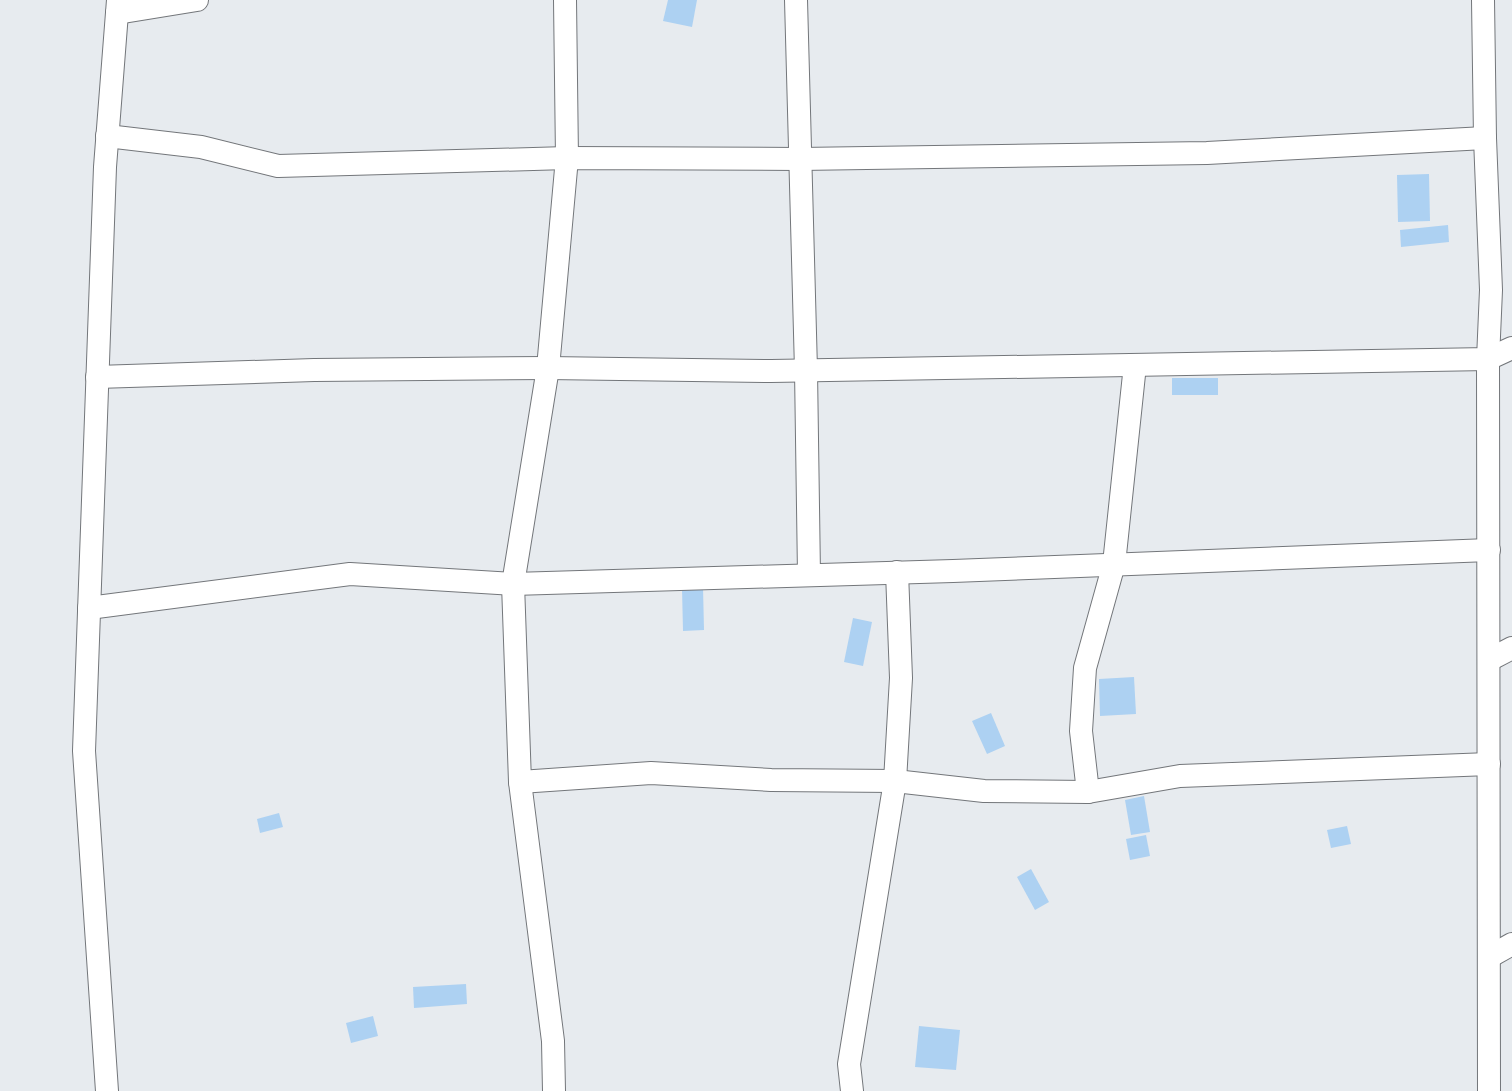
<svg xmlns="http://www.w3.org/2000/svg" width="1512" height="1091" font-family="Cabin,sans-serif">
	<rect width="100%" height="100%" fill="#e7ebef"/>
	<g fill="#add1f2">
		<path d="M668 0H697L692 27 663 21Z"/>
		<path d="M1429 174 1430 221 1398 222 1397 175Z"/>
		<path d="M1448 225 1449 242 1401 247 1400 230Z"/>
		<rect x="1172" y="378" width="46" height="17"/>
		<path d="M703 587 704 630 683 631 682 588Z"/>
		<path d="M853 618 872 622 863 666 844 662Z"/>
		<path d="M1134 677 1136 714 1100 716 1099 679Z"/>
		<path d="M991 713 1005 746 987 754 972 721Z"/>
		<path d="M1144 796 1150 832 1131 835 1125 800Z"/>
		<path d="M279 813 283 827 260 833 257 819Z"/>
		<path d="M1347 826 1351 844 1331 848 1327 830Z"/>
		<path d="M1146 835 1150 856 1130 860 1126 839Z"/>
		<path d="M1031 869 1049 902 1035 910 1017 877Z"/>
		<path d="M466 984 467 1004 414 1008 413 987Z"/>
		<path d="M373 1016 378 1036 351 1043 346 1023Z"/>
		<path d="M919 1026 960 1030 956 1070 915 1067Z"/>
	</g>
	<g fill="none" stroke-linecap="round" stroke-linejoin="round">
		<g stroke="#73767a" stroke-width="24">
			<g id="minor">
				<path d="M796 0 806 370 809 575"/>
				<path d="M1483 0 1485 138 1491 290 1488 359 1489 1091"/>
				<path d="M117 13 197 0"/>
				<path d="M107 136 201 147 278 166 567 158 800 159 1207 153 1485 138"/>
				<path d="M97 377 314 370 548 368 771 371 1488 359 1512 348"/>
				<path d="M89 608 350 574 513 584 953 571 1489 550"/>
				<path d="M1489 660 1512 648"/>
				<path d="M520 782 651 773 771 780 895 781 984 791 1088 792 1180 776 1489 764"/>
				<path d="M1088 792 1081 731 1085 668 1114 564 1135 365"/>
				<path d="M1489 957 1512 944"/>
				<path d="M107 1091 84 751 105 167 118 0"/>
				<path d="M554 1091 553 1041 520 782 513 584 548 368 567 158 565 0"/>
				<path d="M852 1091 849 1064 895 781 901 678 897 572"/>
			</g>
		</g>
		<use href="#minor" stroke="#fff" stroke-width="22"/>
	</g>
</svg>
